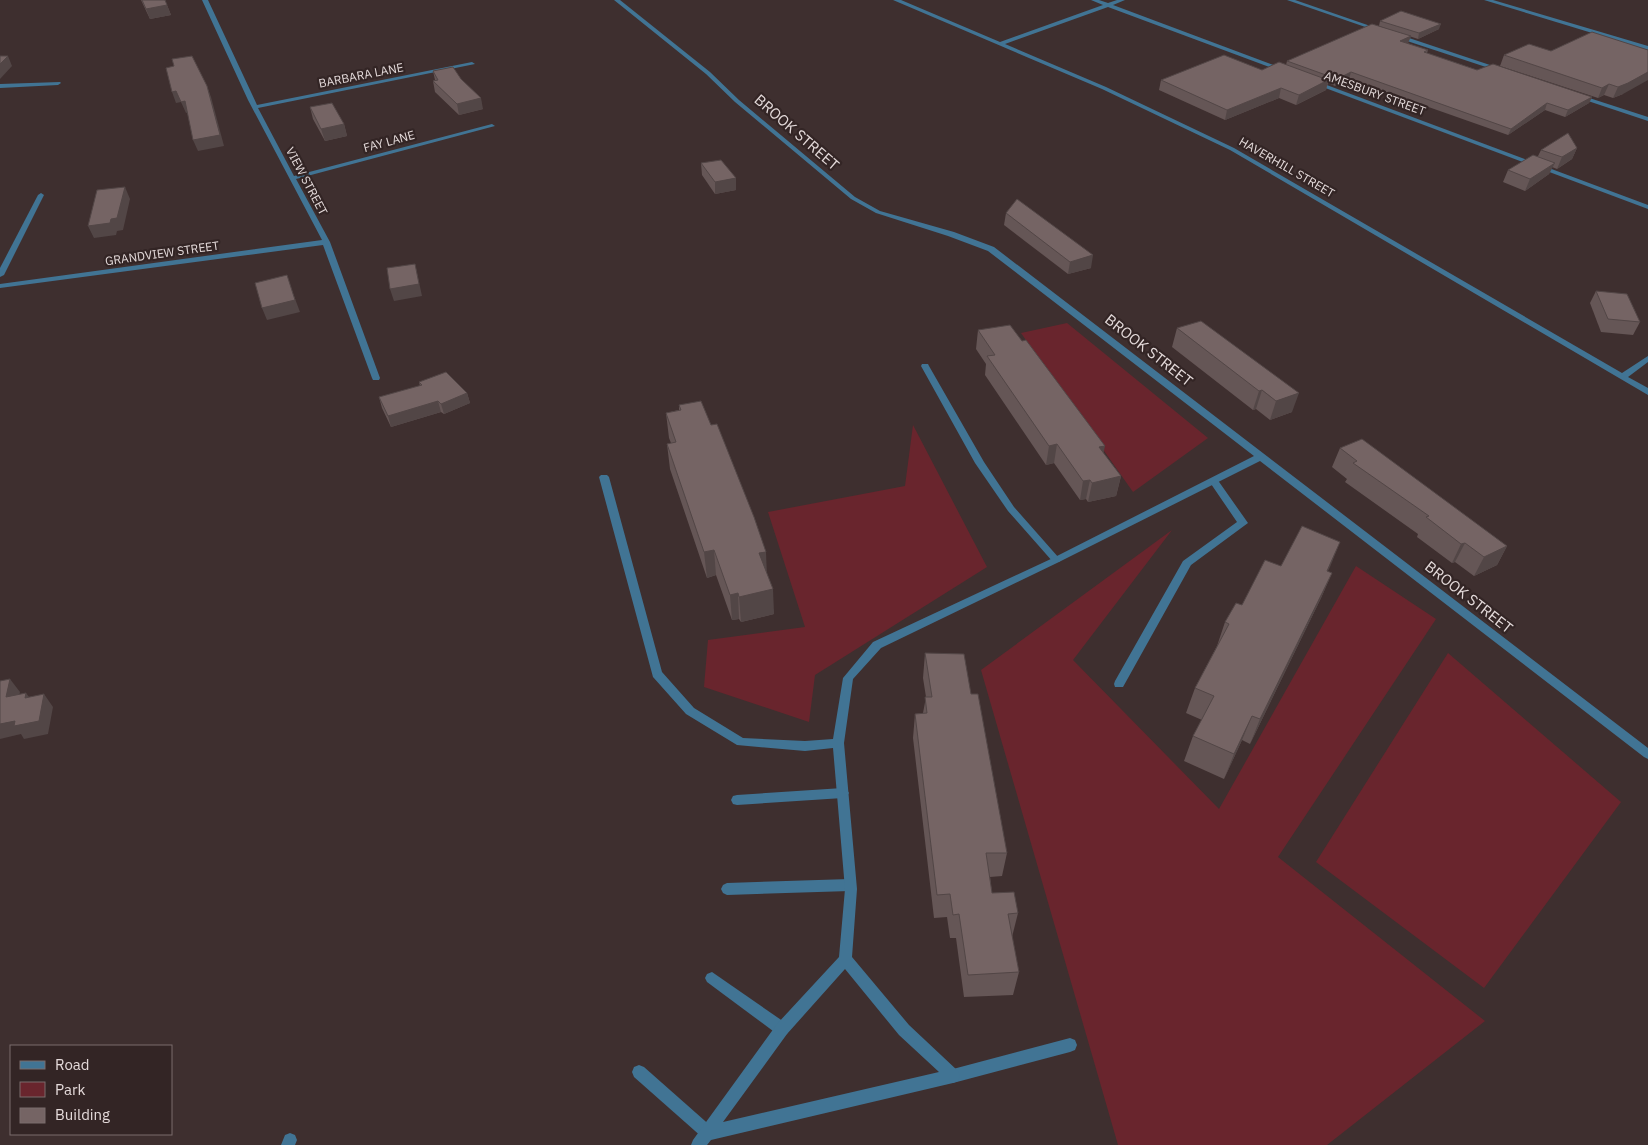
<svg xmlns="http://www.w3.org/2000/svg" width="1648" height="1145" font-family="'IBM Plex Sans',sans-serif">
	<rect width="100%" height="100%" fill="#3e2f2f"/>
	<g fill="#69252d">
		<path d="M1067 323 1208 438 1133 492 1021 333Z"/>
		<path d="M913 425 987 567 815 675 809 722 704 687 708 640 805 627 768 512 905 486Z"/>
		<path d="M1172 530 1073 660 1219 809 1356 566 1436 619 1278 857 1485 1021 1327 1145H1118L981 670Z"/>
		<path d="M1448 653 1621 802 1484 988 1316 862Z"/>
	</g>
	<g fill="none" stroke-linecap="round" stroke-linejoin="round">
		<g fill="#417494" fill-rule="evenodd">
			<path d="M922 364H928L929 366 984 462 1014 507 1059 558 1061 560 1059 562H1053L1008 511 975 463 921 366Z"/>
			<path d="M1214 478 1217 479 1248 523 1191 565 1123 687H1115L1114 684 1115 681 1183 561 1237 522 1209 481Z"/>
			<path d="M843 788 847 790 849 793 847 796 843 798 737 805 733 804 731 800 733 796 737 795Z"/>
			<path d="M850 879 854 881 856 885 854 889 850 891 727 895 723 893 721 889 723 885 727 883Z"/>
			<path d="M712 972 787 1024 789 1029 787 1034 782 1036 777 1034 707 982 705 978 707 974Z"/>
			<path d="M1070 1038 1075 1040 1077 1045 1075 1050 1070 1052 953 1083 948 1081 946 1076 948 1071 953 1069Z"/>
			<path d="M639 1065 644 1067 713 1128 715 1133 713 1138 708 1140 703 1138 634 1077 632 1072 634 1067Z"/>
		</g>
		<g fill="#417494" fill-rule="evenodd">
			<path d="M202 0H208L257 105 472 62 475 64 258 108 294 176 492 124 495 126 296 179 330 242 380 378 379 380H373L372 378 323 245 0 288V284L322 240 248 100Z"/>
			<path d="M614 0H620L710 72 739 100 855 197 880 211 954 232 994 247 1648 748V759L1644 757 1260 461 1059 562 881 648 853 679 844 743 857 889 852 957 909 1025 958 1071 960 1076 958 1081 953 1083 711 1140 707 1145H691L693 1140 777 1024 839 957 845 889 833 748 805 751 737 745 686 714 653 677 599 477 601 475H607L609 477 662 672 694 708 743 738 805 741 833 739 843 678 873 642 1053 558 1254 456 988 251 948 236 876 213 851 199 735 102 706 74ZM845 969 899 1035 939 1072 723 1122 787 1034Z"/>
			<path d="M893 0H901L1000 42 1103 5 1091 0H1099L1108 3 1117 0H1125L1113 5 1284 69V71H1280L1108 7 1005 44 1106 87 1234 148 1622 373 1648 356V362L1628 377 1648 388V395L1230 150 1102 89Z"/>
			<path d="M1287 0H1295L1382 30 1377 31Z"/>
			<path d="M1484 0H1493L1648 46V50Z"/>
			<path d="M1397 34 1502 69 1503 70 1498 71 1395 37 1394 36Z"/>
			<path d="M1312 81H1316L1648 205V209L1312 83Z"/>
			<path d="M60 82 61 83 58 85 0 88V84Z"/>
			<path d="M1576 95H1580L1648 117V121L1576 97Z"/>
			<path d="M41 193 44 195 4 275 0 277V268L38 195Z"/>
			<path d="M290 1133 295 1135 297 1140 295 1145H281L285 1135Z"/>
		</g>
	</g>
	<g fill="#655656">
		<path d="M141 0H165L171 15 150 19Z"/>
		<path d="M1380 21 1439 29 1418 39 1379 26Z"/>
		<path d="M1592 32 1623 94 1613 98 1604 95 1598 98 1500 66 1504 55 1551 51Z"/>
		<path d="M1411 36 1408 43H1407L1428 50 1427 53 1477 70 1592 97 1589 103 1565 117 1545 110 1508 135 1349 79 1335 86 1328 83 1326 90 1296 105 1279 98 1225 120 1159 90 1161 80 1262 70 1286 65 1287 61Z"/>
		<path d="M433 71 461 79 483 109 459 115 435 92 433 81 435 80Z"/>
		<path d="M310 107 344 124 347 136 325 141 313 119Z"/>
		<path d="M1577 148 1572 159 1557 169 1552 167 1549 174 1525 191 1503 182 1508 170 1538 156 1541 150Z"/>
		<path d="M701 163 736 190 715 194 702 175Z"/>
		<path d="M1006 213 1091 268 1068 274 1004 225Z"/>
		<path d="M1596 291 1640 322 1633 335 1601 332 1590 303Z"/>
		<path d="M1177 328 1292 412 1270 420 1256 409 1253 410 1172 347Z"/>
		<path d="M978 330 1104 454 1121 476 1116 496 1088 502 1086 499 1080 500 1054 463 1046 465 985 375 986 364 976 349Z"/>
		<path d="M419 382 467 393 470 403 444 414 441 412 391 427 382 408 379 397 420 386Z"/>
		<path d="M679 405 767 575 774 614 741 622 739 619 732 620 716 575 707 578 670 469 667 444 671 443 669 438 666 413 679 410Z"/>
		<path d="M1340 448 1507 546 1497 565 1474 576 1455 562 1452 563 1417 537 1418 534 1345 482 1347 479 1332 467Z"/>
		<path d="M1281 566 1328 572 1332 573 1321 598 1250 744 1242 740 1224 779 1184 761 1193 736 1202 720 1186 713 1195 688 1217 646 1225 622Z"/>
		<path d="M925 653 971 694 1007 853 1002 876 990 877 992 893 1018 913 1012 937 1019 972 1013 995 964 997 956 938H950L947 917 934 918 913 738 915 714 923 713 926 697 923 678Z"/>
	</g>
	<g fill="#524646">
		<path d="M167 5 171 15 150 19 146 9Z"/>
		<path d="M1441 24 1439 29 1418 39 1419 33Z"/>
		<path d="M1411 36 1408 43 1398 47 1400 41Z"/>
		<path d="M8 56 12 66 0 79V64Z"/>
		<path d="M1351 72 1349 79 1335 86 1337 79Z"/>
		<path d="M1648 72V80L1623 94 1613 98 1618 87Z"/>
		<path d="M1328 80 1326 90 1296 105 1299 95Z"/>
		<path d="M1609 84 1604 95 1598 98 1602 88Z"/>
		<path d="M207 86 211 97 224 146 198 151 193 140Z"/>
		<path d="M1281 88 1279 98 1225 120 1227 110Z"/>
		<path d="M176 91 181 102 176 103 172 92Z"/>
		<path d="M1592 97 1589 103 1565 117 1568 110Z"/>
		<path d="M481 98 483 109 459 115 457 104Z"/>
		<path d="M185 101 190 112 186 113 181 102Z"/>
		<path d="M1547 103 1545 110 1508 135 1511 129Z"/>
		<path d="M344 124 347 136 325 141 321 129Z"/>
		<path d="M1577 148 1572 159 1557 169 1562 157Z"/>
		<path d="M1555 163 1549 174 1525 191 1530 179Z"/>
		<path d="M736 178V190L715 194V182Z"/>
		<path d="M125 187 130 199 123 230 117 231 116 235 94 238 88 226 111 219Z"/>
		<path d="M1093 255 1091 268 1068 274 1070 262Z"/>
		<path d="M415 264 422 296 394 301 390 289Z"/>
		<path d="M291 288 300 312 267 320 262 308Z"/>
		<path d="M1262 390 1256 409 1253 410 1259 391Z"/>
		<path d="M467 393 470 403 444 414 441 404Z"/>
		<path d="M1299 393 1292 412 1270 420 1276 401Z"/>
		<path d="M438 401 441 412 391 427 388 416Z"/>
		<path d="M1057 444 1054 463 1046 465 1049 446Z"/>
		<path d="M1105 446 1101 465 1099 447Z"/>
		<path d="M1121 476 1116 496 1088 502 1092 483Z"/>
		<path d="M1090 480 1086 499 1080 500 1083 481Z"/>
		<path d="M1340 542 1330 567 1316 596 1327 571Z"/>
		<path d="M1465 543 1455 562 1452 563 1461 544Z"/>
		<path d="M1507 546 1497 565 1474 576 1484 557Z"/>
		<path d="M714 550 716 575 707 578 704 552Z"/>
		<path d="M766 552 767 577 759 553Z"/>
		<path d="M1332 573 1321 598 1250 744 1260 719Z"/>
		<path d="M773 589 774 614 741 622 739 597Z"/>
		<path d="M738 593 739 619 732 620 730 595Z"/>
		<path d="M10 679 20 692 16 710 6 697Z"/>
		<path d="M26 693 36 706 25 698Z"/>
		<path d="M44 694 53 707 48 734 24 739 21 734 0 739V724L15 721Z"/>
		<path d="M1252 716 1242 740 1224 779 1234 754Z"/>
	</g>
	<g fill="#756464" stroke="#524646">
		<path d="M142 0H165L167 5 146 9Z"/>
		<path d="M1401 11 1441 24 1419 33 1380 21Z"/>
		<path d="M1372 24 1411 36 1400 41 1428 50 1424 52 1477 70 1493 64 1592 97 1568 110 1547 103 1511 129 1351 72 1337 79 1287 61Z"/>
		<path d="M1592 32 1648 50V72L1628 83 1618 87 1609 84 1602 88 1504 55 1529 44 1551 51Z"/>
		<path d="M1224 55 1262 70 1279 62 1328 80 1299 95 1281 88 1227 110 1161 80Z"/>
		<path d="M0 56H8L0 64Z"/>
		<path d="M192 56 207 86 220 135 193 140 185 101 181 102 176 91 172 92 166 68 174 66 172 59Z"/>
		<path d="M453 67 461 79 481 98 457 104 433 81 438 80 433 71Z"/>
		<path d="M332 103 344 124 321 129 310 107Z"/>
		<path d="M1568 133 1577 148 1562 157 1541 150Z"/>
		<path d="M1533 155 1555 163 1530 179 1508 170Z"/>
		<path d="M721 160 736 178 715 182 701 163Z"/>
		<path d="M125 187 117 218 111 219 110 223 88 226 97 190Z"/>
		<path d="M1017 199 1093 255 1070 262 1006 213Z"/>
		<path d="M415 264 419 284 390 289 387 268Z"/>
		<path d="M287 275 295 300 262 308 255 283Z"/>
		<path d="M1596 291 1627 294 1640 322 1608 319Z"/>
		<path d="M1201 321 1299 393 1276 401 1262 390 1259 391 1177 328Z"/>
		<path d="M1010 325 1022 341 1026 340 1105 446 1099 447 1121 476 1092 483 1090 480 1083 481 1057 444 1049 446 987 356 995 355 978 330Z"/>
		<path d="M446 372 467 393 441 404 438 401 388 416 379 397 422 385 419 382Z"/>
		<path d="M701 401 711 425 717 424 754 517 766 552 759 553 773 589 739 597 738 593 730 595 714 550 704 552 667 444 676 442 666 413 681 410 679 405Z"/>
		<path d="M1362 439 1507 546 1484 557 1465 543 1461 544 1426 517 1429 516 1353 463 1357 461 1340 448Z"/>
		<path d="M1302 526 1340 542 1327 571 1332 573 1260 719 1252 716 1234 754 1193 736 1214 696 1195 688 1229 624 1225 622 1236 603 1242 605 1265 560 1281 566Z"/>
		<path d="M925 653 964 654 971 694H978L1007 853H986L992 893 1014 892 1018 913 1008 914 1019 972 968 975 959 914 953 915 950 894 937 895 915 714 927 713 925 697H932Z"/>
		<path d="M10 679 6 697 26 693 25 698 44 694 39 721 14 726 15 721 0 724V681Z"/>
	</g>
	<g text-anchor="middle" dominant-baseline="central" stroke-width="4.5" stroke-linejoin="round" paint-order="stroke">
		<g font-size="12" fill="#e4dada" stroke="#332525">
			<text transform="translate(361 75) rotate(-11)">BARBARA LANE</text>
			<text transform="translate(1375 93) rotate(20)">AMESBURY STREET</text>
			<text transform="translate(389 141) rotate(-15)">FAY LANE</text>
			<text transform="translate(1287 167) rotate(30)">HAVERHILL STREET</text>
			<text transform="translate(307 181) rotate(62)">VIEW STREET</text>
			<text transform="translate(162 253) rotate(-8)">GRANDVIEW STREET</text>
		</g>
		<g font-size="15" fill="#e4dada" stroke="#332525">
			<text transform="translate(797 132) rotate(41)">BROOK STREET</text>
			<text transform="translate(1149 350) rotate(38)">BROOK STREET</text>
			<text transform="translate(1469 597) rotate(38)">BROOK STREET</text>
		</g>
	</g>
	<rect x="10" y="1045" width="162" height="90" fill="#332525" stroke="#7a6d6d"/>
	<rect x="20" y="1061" width="25" height="8" fill="#417494" stroke="#7a6d6d"/>
	<text x="55" y="1070" font-size="15" fill="#e4dada">Road</text>
	<rect x="20" y="1082" width="25" height="15" fill="#69252d" stroke="#7a6d6d"/>
	<text x="55" y="1095" font-size="15" fill="#e4dada">Park</text>
	<rect x="20" y="1108" width="25" height="15" fill="#756464" stroke="#7a6d6d"/>
	<text x="55" y="1120" font-size="15" fill="#e4dada">Building</text>
</svg>
